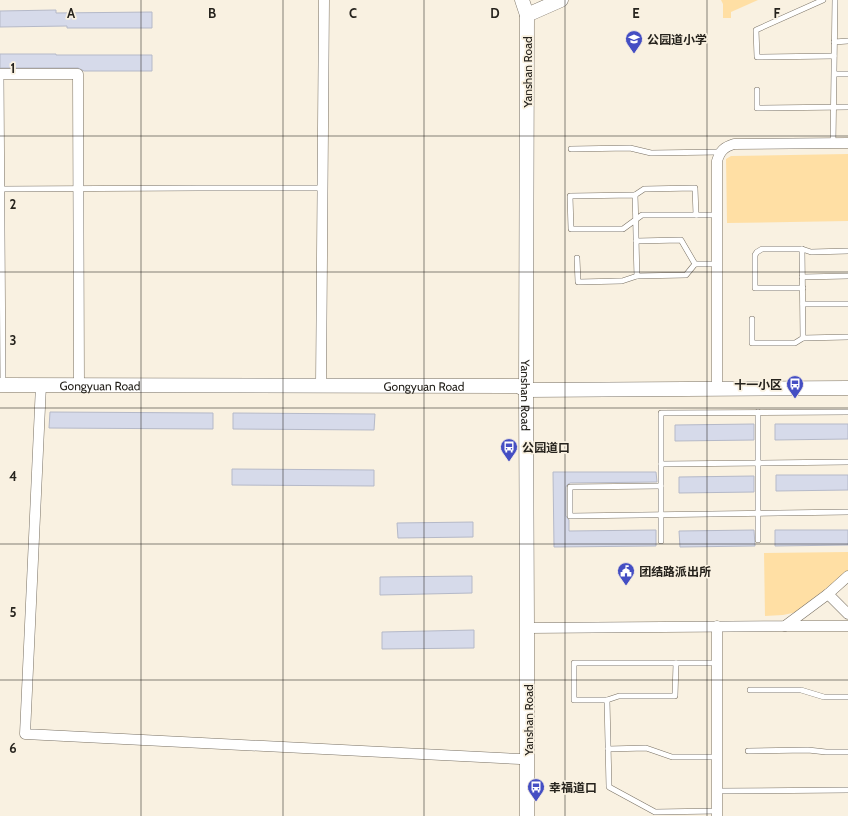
<svg xmlns="http://www.w3.org/2000/svg" width="848" height="816" font-family="Cabin,'Noto Sans SC',sans-serif">
	<rect width="100%" height="100%" fill="#f9f1e1"/>
	<g fill="#ffdfa4">
		<path d="M721 0H758L731 12V18H723V4Z"/>
		<path d="M848 154V221L727 223 726 159 731 156Z"/>
		<path d="M848 552V571L797 612 783 615 765 616 764 553Z"/>
	</g>
	<g fill="#d6daea" stroke="#b5b9c8">
		<path d="M56 10V13L152 12V28H67V26L0 27V11Z"/>
		<path d="M0 54H56V55H152V71H84L78 68H0Z"/>
		<path d="M50 412 213 413V429L49 428Z"/>
		<path d="M233 413 375 414 374 430 233 429Z"/>
		<path d="M754 424V440L675 441V425Z"/>
		<path d="M775 424H848V439L775 440Z"/>
		<path d="M232 469 374 470V486L232 485Z"/>
		<path d="M553 472H656L657 482 570 483 567 485 566 487V516L569 520V531L656 530V546L554 547Z"/>
		<path d="M776 475H848V490L776 491Z"/>
		<path d="M754 476V492L679 493V477Z"/>
		<path d="M473 522V537L398 538 397 523Z"/>
		<path d="M754 530 755 546 680 547 679 531Z"/>
		<path d="M775 530H848V545L775 546Z"/>
		<path d="M472 576V593L380 595V577Z"/>
		<path d="M474 630V648L382 649V632Z"/>
	</g>
	<g fill="none" stroke-linecap="round" stroke-linejoin="round">
		<g stroke="#797164" stroke-width="6">
			<g id="lane">
				<path d="M823 0 756 30 757 57 834 56"/>
				<path d="M834 42 848 41"/>
				<path d="M1 74 3 384"/>
				<path d="M835 74H848"/>
				<path d="M757 90V108L848 107"/>
				<path d="M833 143 835 0"/>
				<path d="M571 149 630 148 651 153 720 152"/>
				<path d="M0 189 197 188H323"/>
				<path d="M635 195 644 189 695 188 696 215"/>
				<path d="M636 241 681 240 695 264H717"/>
				<path d="M802 249 803 338"/>
				<path d="M577 258 578 282 622 281 637 276"/>
				<path d="M695 264 686 275 637 276C636 249 636 222 635 195L570 196 571 229H623L642 215H717"/>
				<path d="M802 277 848 276"/>
				<path d="M803 288H755V255L757 252 762 249H802L811 252 848 251"/>
				<path d="M803 304H848"/>
				<path d="M752 319V343H795L803 338 848 337"/>
				<path d="M661 464 848 462"/>
				<path d="M661 486 570 487V516L848 512"/>
				<path d="M758 540V412"/>
				<path d="M661 541V413L848 412"/>
				<path d="M716 663H676L675 696H619L607 700 609 787 655 812 717 811"/>
				<path d="M750 690H801L824 697H848"/>
				<path d="M607 700H574V663H676"/>
				<path d="M608 749 646 748 672 757H716"/>
				<path d="M748 751 808 750 826 752H848"/>
				<path d="M717 791 848 790"/>
			</g>
		</g>
		<g stroke="#797164" stroke-width="11">
			<g id="street">
				<path d="M0 74H78L79 385"/>
				<path d="M41 385 25 734 520 759"/>
				<path d="M321 386 324 0"/>
				<path d="M717 389V161C720 151 724 147 734 144L848 143"/>
				<path d="M828 594 848 614"/>
				<path d="M785 626H848"/>
				<path d="M527 628 785 626 828 594 848 576"/>
				<path d="M717 816V626"/>
			</g>
		</g>
		<g stroke="#797164" stroke-width="15">
			<g id="secondary">
				<path id="s1" d="M522 0 527 15 526 390 527 628V816"/>
				<path d="M527 15 561 0"/>
				<path id="s2" d="M0 385 518 386 526 390 848 388"/>
			</g>
		</g>
		<use href="#lane" stroke="#fff" stroke-width="5"/>
		<use href="#street" stroke="#fff" stroke-width="10"/>
		<use href="#secondary" stroke="#fff" stroke-width="14"/>
	</g>
	<path fill="none" stroke="#26231d" stroke-width="1" stroke-opacity="0.55" d="M141 0V816M283 0V816M424 0V816M565 0V816M707 0V816M0 136H848M0 272H848M0 408H848M0 544H848M0 680H848"/>
	<defs>
		<g id="school-pin" transform="scale(0.9)"><path d="M0 17L-7.5 6A9.5 9.5 0 1 1 7.5 6Z" fill="#444ec3" stroke="#f9f1e1"/><path d="M0-5L7-2L0 1L-7-2ZM-4 1L0 2.5L4 1V4Q0 6-4 4Z" fill="#fff"/></g>
		<g id="bus-pin" transform="scale(0.9)"><path d="M0 17L-7.5 6A9.5 9.5 0 1 1 7.5 6Z" fill="#444ec3" stroke="#f9f1e1"/><path d="M-5-6H5V4H4V6H2V4H-2V6H-4V4H-5ZM-3.5-4V0h7V-4ZM-3.5 1.2v1.5H-2V1.2ZM2 1.2v1.5H3.5V1.2Z" fill="#fff"/></g>
		<g id="civic-pin" transform="scale(0.9)"><path d="M0 17L-7.5 6A9.5 9.5 0 1 1 7.5 6Z" fill="#444ec3" stroke="#f9f1e1"/><path d="M-.6-6.5H3V-4.5H.6V-3L4-1V1h2V6H-6V1h2V-1L-.6-3ZM-1.2 2.5V6h2.4V2.5Z" fill="#fff"/></g>
	</defs>
	<g fill-rule="evenodd">
		<use href="#school-pin" x="634" y="39"/>
		<use href="#bus-pin" x="795" y="384"/>
		<use href="#bus-pin" x="509" y="447"/>
		<use href="#civic-pin" x="626" y="571"/>
		<use href="#bus-pin" x="536" y="787"/>
	</g>
	<g text-anchor="middle" dominant-baseline="central" stroke-width="3.5" stroke-linejoin="round" paint-order="stroke">
		<g font-size="12" font-weight="bold" fill="#26231d" stroke="#f9f1e1" text-anchor="start">
			<text x="647" y="39">公园道小学</text>
			<text x="782" y="384" text-anchor="end">十一小区</text>
			<text x="522" y="447">公园道口</text>
			<text x="639" y="571">团结路派出所</text>
			<text x="549" y="787">幸福道口</text>
		</g>
		<g font-size="12" fill="#26231d" stroke="#f9f1e1">
			<text transform="translate(527 72) rotate(-90)">Yanshan Road</text>
			<text stroke="none"><textPath href="#s2" startOffset="100">Gongyuan Road</textPath></text>
			<text stroke="none"><textPath href="#s2" startOffset="424">Gongyuan Road</textPath></text>
			<text stroke="none"><textPath href="#s1" startOffset="396">Yanshan Road</textPath></text>
			<text transform="translate(528 720) rotate(-90)">Yanshan Road</text>
		</g>
	</g>
	<g font-size="13" text-anchor="middle" font-weight="bold" fill="#26231d" stroke="#f9f1e1" stroke-width="3.5" stroke-linejoin="round" paint-order="stroke">
		<text x="71" y="18">A</text>
		<text x="212" y="18">B</text>
		<text x="353" y="18">C</text>
		<text x="495" y="18">D</text>
		<text x="636" y="18">E</text>
		<text x="777" y="18">F</text>
		<text x="13" y="73">1</text>
		<text x="13" y="209">2</text>
		<text x="13" y="345">3</text>
		<text x="13" y="481">4</text>
		<text x="13" y="617">5</text>
		<text x="13" y="753">6</text>
	</g>
</svg>
